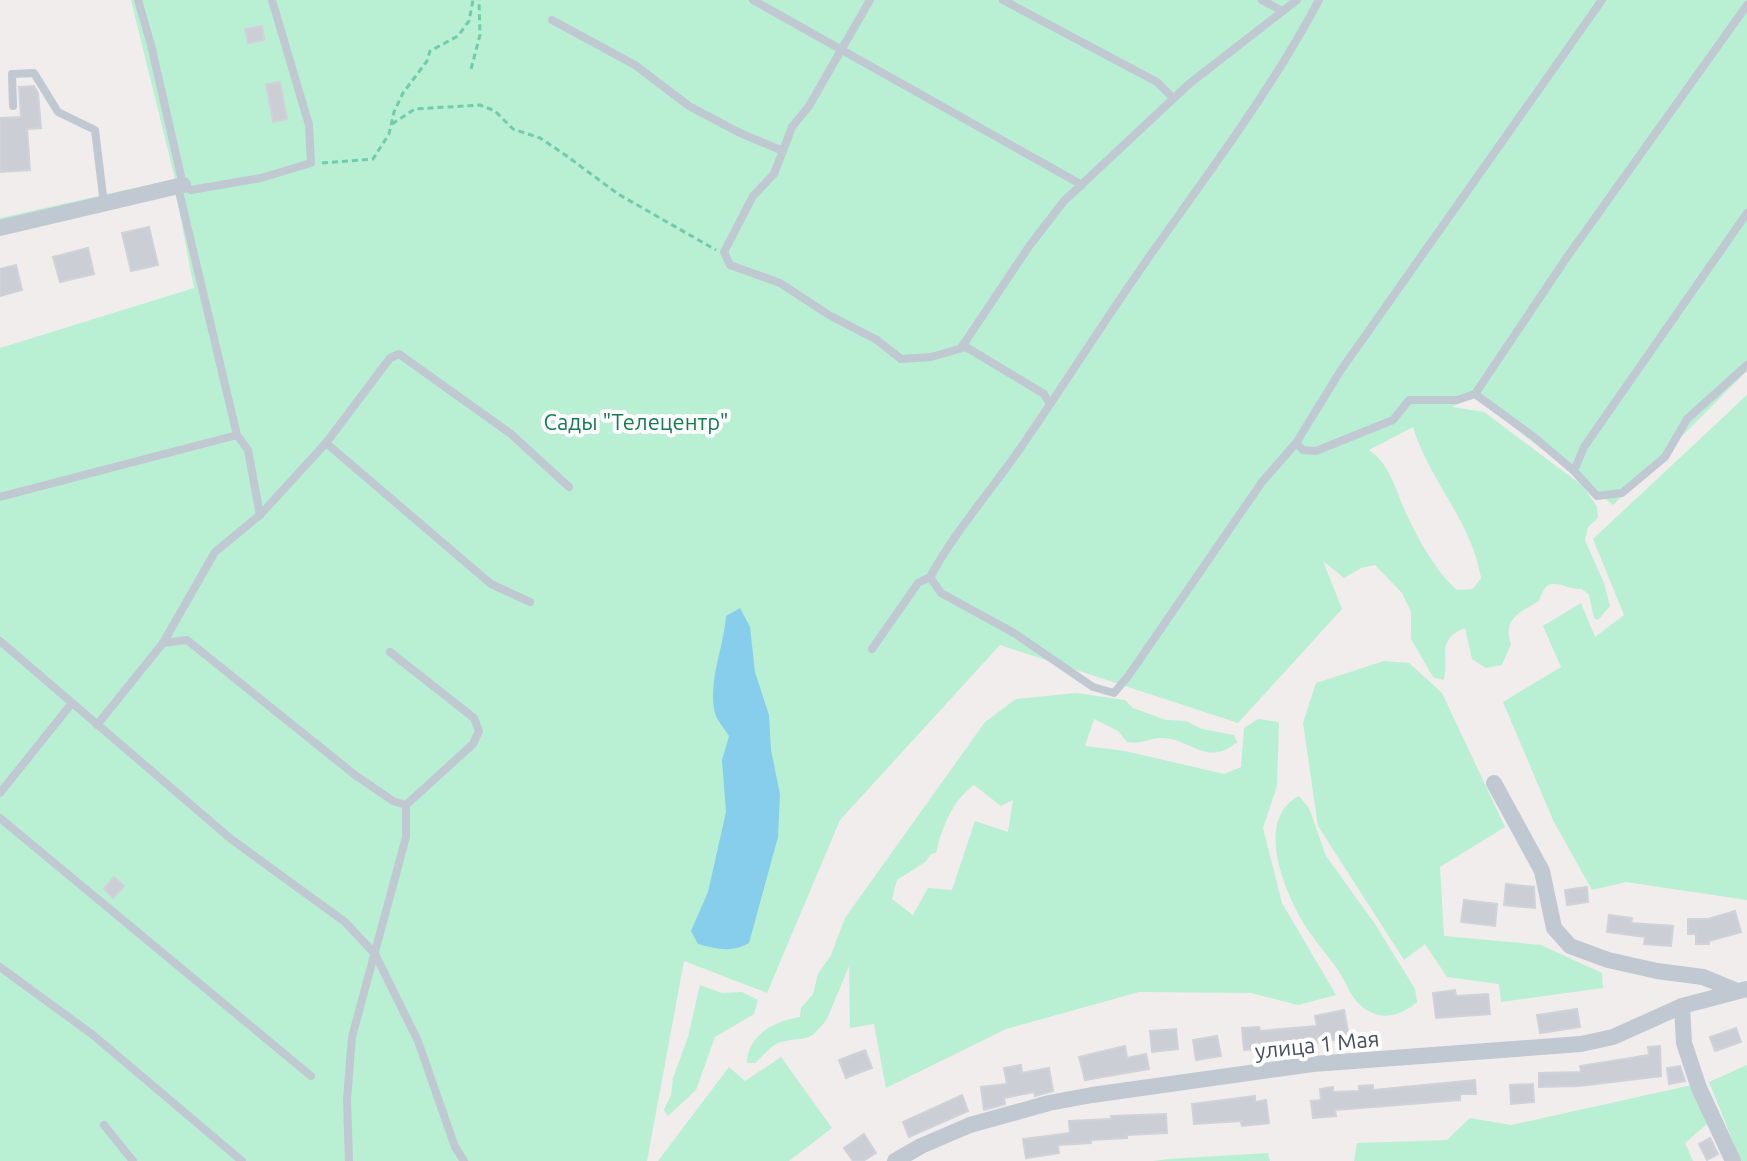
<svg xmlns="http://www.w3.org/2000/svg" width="1747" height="1161" font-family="Ubuntu,sans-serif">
	<rect width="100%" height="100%" fill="#f0edec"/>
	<g fill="#b9efd3" fill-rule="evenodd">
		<path d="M131 0H1747V371L1613 505 1474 396 1452 407 1484 412 1583 486 1597 507 1598 518 1588 527 1585 540 1604 583 1610 606 1598 620 1594 618 1589 595 1582 589C1560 589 1548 571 1539 601 1520 612 1502 620 1511 644L1502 665 1486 668 1472 659 1465 628C1436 640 1449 654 1444 680L1433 677 1411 639V612L1402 593 1375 565 1361 568 1344 578 1323 561 1342 609 1238 723 1000 645 840 820 767 993 684 961 647 1161H0V348L194 288 176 194 0 235V218L175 179ZM1413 427C1429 480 1472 522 1481 578L1473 589 1457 590C1436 572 1418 539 1406 513 1396 491 1390 464 1369 450Z"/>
		<path d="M1747 395V900L1626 882 1592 890 1553 820 1503 702 1561 667 1543 626 1581 603 1595 637 1624 615 1593 539Z"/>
		<path d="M1384 661 1409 663 1442 693 1505 827 1440 867 1444 936 1541 945 1602 973 1603 988 1501 1002 1499 984 1447 977 1425 944 1404 960 1318 826 1303 723 1316 683Z"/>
		<path d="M1076 693 1125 700 1133 708 1166 720 1186 721 1202 729 1234 735 1237 742C1208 767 1192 740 1164 738 1149 737 1143 745 1127 742L1118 731 1094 719 1085 746 1125 751 1224 774 1241 767 1244 728 1258 719 1279 722 1277 786 1263 828 1282 903 1336 995 1298 1005 1251 993 1139 992 1006 1029 886 1088 874 1024 850 1028 849 966 827 1019C806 1046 808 1035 781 1042 772 1044 762 1057 755 1063H747C748 1034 775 1021 800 1017L801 1008 813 994 818 974 831 955 845 918 985 722 1016 699ZM974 785 1001 806 1013 800 1008 832 975 821 952 890 928 888 913 915 892 899 897 880 925 862 931 854 936 853C942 827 952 801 974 785Z"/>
		<path d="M1299 796 1309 808 1326 856 1375 924 1415 989 1417 1002C1406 1012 1388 1020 1373 1013 1352 1005 1348 984 1336 967 1324 951 1310 935 1300 917 1282 885 1256 818 1299 796Z"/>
		<path d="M700 985 722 993 742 992 758 1000 754 1014 715 1037 696 1090 668 1116 664 1110 671 1095 673 1078 688 1037Z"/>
		<path d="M781 1057 832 1128 789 1161H658L729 1067 745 1081Z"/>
		<path d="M1747 1065V1161H1741L1709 1082Z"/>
		<path d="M1692 1085 1707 1124 1685 1143 1693 1161H1354L1357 1143 1447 1140 1470 1118 1511 1125Z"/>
		<path d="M1268 1153 1270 1161H1153L1169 1159Z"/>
	</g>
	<path fill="#86ceec" d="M740 608 750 627 755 672 769 715 771 750 780 794 778 837 749 943C732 953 716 949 698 944L691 931 708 892 726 812 722 760 729 736C724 728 715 718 714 709 709 678 724 646 726 616Z"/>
	<g fill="#ccced5" stroke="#d0d2d9" stroke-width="2">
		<path d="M262 26 264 40 248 43 245 29Z"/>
		<path d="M280 82 287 119 273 122 266 84Z"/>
		<path d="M34 86 38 93 41 128 27 129 30 170 0 172V118L21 117 19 87Z"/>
		<path d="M149 227 158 265 131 271 122 233Z"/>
		<path d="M88 248 94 274 60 282 53 257Z"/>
		<path d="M16 265 22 290 0 296V269Z"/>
		<path d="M114 877 124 886 113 898 104 889Z"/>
		<path d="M1506 884 1534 887 1535 908 1504 905Z"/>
		<path d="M1587 887 1588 902 1567 905 1565 890Z"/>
		<path d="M1464 900 1497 904 1495 926 1461 922Z"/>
		<path d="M1735 911 1741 932 1709 941V944H1696V934H1688V919H1708Z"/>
		<path d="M1609 915 1632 918 1631 923 1673 926 1671 946 1644 944 1645 937 1607 932Z"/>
		<path d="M1455 990 1456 996 1488 994 1490 1014 1436 1018 1433 993Z"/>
		<path d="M1577 1009 1580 1027 1540 1033 1537 1015Z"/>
		<path d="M1344 1010 1349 1037 1304 1046 1244 1050 1242 1028 1259 1027 1260 1031 1317 1026 1315 1016Z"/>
		<path d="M1736 1028 1741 1042 1715 1051 1710 1037Z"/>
		<path d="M1176 1029 1178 1049 1152 1052 1150 1031Z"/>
		<path d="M1217 1036 1221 1056 1196 1060 1193 1040Z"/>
		<path d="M1125 1046 1127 1058 1146 1054 1149 1069 1085 1080 1079 1057Z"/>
		<path d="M1660 1046 1661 1076 1579 1086 1539 1087V1073L1581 1072 1580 1066 1649 1055 1648 1047Z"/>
		<path d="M865 1050 872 1068 846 1078 839 1060Z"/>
		<path d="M1021 1065 1022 1073 1049 1068 1053 1091 1035 1096 1034 1092 1004 1098 1005 1104 984 1110 981 1087 1007 1084 1004 1068Z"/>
		<path d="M1680 1066 1685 1081 1669 1084 1667 1068Z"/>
		<path d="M1475 1080 1476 1094H1460V1100L1335 1110 1336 1116 1313 1118 1311 1101 1321 1100 1320 1089 1333 1087V1092L1359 1091V1086L1373 1085V1090Z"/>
		<path d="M1533 1084 1534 1102 1511 1104 1510 1085Z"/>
		<path d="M962 1095 968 1111 909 1137 903 1122Z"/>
		<path d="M1255 1096V1102L1266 1100 1269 1123 1242 1126 1241 1121 1194 1124 1192 1104Z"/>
		<path d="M1166 1114 1167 1133 1127 1135V1138L1091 1140V1143L1058 1145 1059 1153 1026 1158 1023 1139 1070 1133 1069 1121 1111 1119V1116Z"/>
		<path d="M864 1134 876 1153 863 1161H853L844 1148Z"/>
		<path d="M1710 1138 1718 1154 1707 1160 1699 1144Z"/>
	</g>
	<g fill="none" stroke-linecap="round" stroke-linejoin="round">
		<g stroke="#71cda7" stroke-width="3" stroke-dasharray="6 4" stroke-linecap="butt">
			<path d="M471 69 480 35 479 0"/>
			<path d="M392 124 415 109 480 105 495 111 513 129 540 138 564 154 618 194 716 250"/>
			<path d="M322 163 373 159 389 134 394 112 403 93 427 61 430 51 458 36 469 21 473 0"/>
		</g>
		<g stroke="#c0c8d2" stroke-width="8">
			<path d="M138 0 151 45 183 185 191 190 261 178 311 163 309 125 272 0"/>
			<path d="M753 0 1082 185"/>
			<path d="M870 0 809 106 792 127 774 174 753 196 724 252 730 265 780 283 829 315 877 340 901 359 931 357 966 347 1044 394 1050 404"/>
			<path d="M1003 0 1157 82 1173 98"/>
			<path d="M1262 0 1282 11"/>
			<path d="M1319 0C1270 92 1209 172 1149 257 1104 321 1062 388 1017 453 988 494 955 532 930 577L941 593 1014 633 1093 687 1114 693 1129 675 1262 482 1296 443 1341 370 1602 0"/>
			<path d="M552 20 635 65 689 106 740 133 783 151"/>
			<path d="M13 106 12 74 34 73 58 112 95 130 104 204"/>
			<path d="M961 348 1030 245 1064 201 1189 84 1297 0"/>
			<path d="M1475 394 1534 437 1574 471 1584 447 1747 213"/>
			<path d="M237 435 248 450 260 515"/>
			<path d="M326 443 491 584 530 602"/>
			<path d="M1296 443 1303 450 1316 451 1393 420 1409 400H1457L1475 394 1565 260 1747 5"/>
			<path d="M1574 471 1597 496 1622 493 1665 457 1687 419 1747 365"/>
			<path d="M0 497 237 435 178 187"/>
			<path d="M0 641 231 839 345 922 375 954 418 1041 455 1147 464 1161"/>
			<path d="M163 643 187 640 355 775 393 801 406 805 473 744 479 731 474 718 390 652"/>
			<path d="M872 649 918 583 930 577"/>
			<path d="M97 725 163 643 215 552 260 515 326 443 390 358 399 354 511 434 569 487"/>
			<path d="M0 793 72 703"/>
			<path d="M0 818 311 1076"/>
			<path d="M0 967 93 1035 242 1161"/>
			<path d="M104 1125 133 1161"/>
			<path d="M349 1161 347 1099 352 1037 406 837V805"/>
		</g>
		<g stroke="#c0c8d2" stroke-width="16">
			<path d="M0 228 183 185"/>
			<path d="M1494 783 1542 871 1554 928 1570 946 1608 960 1657 971 1703 977 1737 991"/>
			<path d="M1682 1006 1684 1043 1699 1088 1733 1161"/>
			<path d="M895 1161 921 1146 970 1125 1049 1103 1092 1095 1313 1064 1581 1044 1613 1037 1682 1006 1747 989"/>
		</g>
	</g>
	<g text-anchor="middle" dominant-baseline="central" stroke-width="8" stroke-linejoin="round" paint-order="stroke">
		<g font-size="22" fill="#157c51" stroke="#fff">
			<text x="636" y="421">Сады "Телецентр"</text>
		</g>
		<g font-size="22" fill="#454e5a" stroke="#fff">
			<text transform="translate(1317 1044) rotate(-6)">улица 1 Мая</text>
		</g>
	</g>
</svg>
